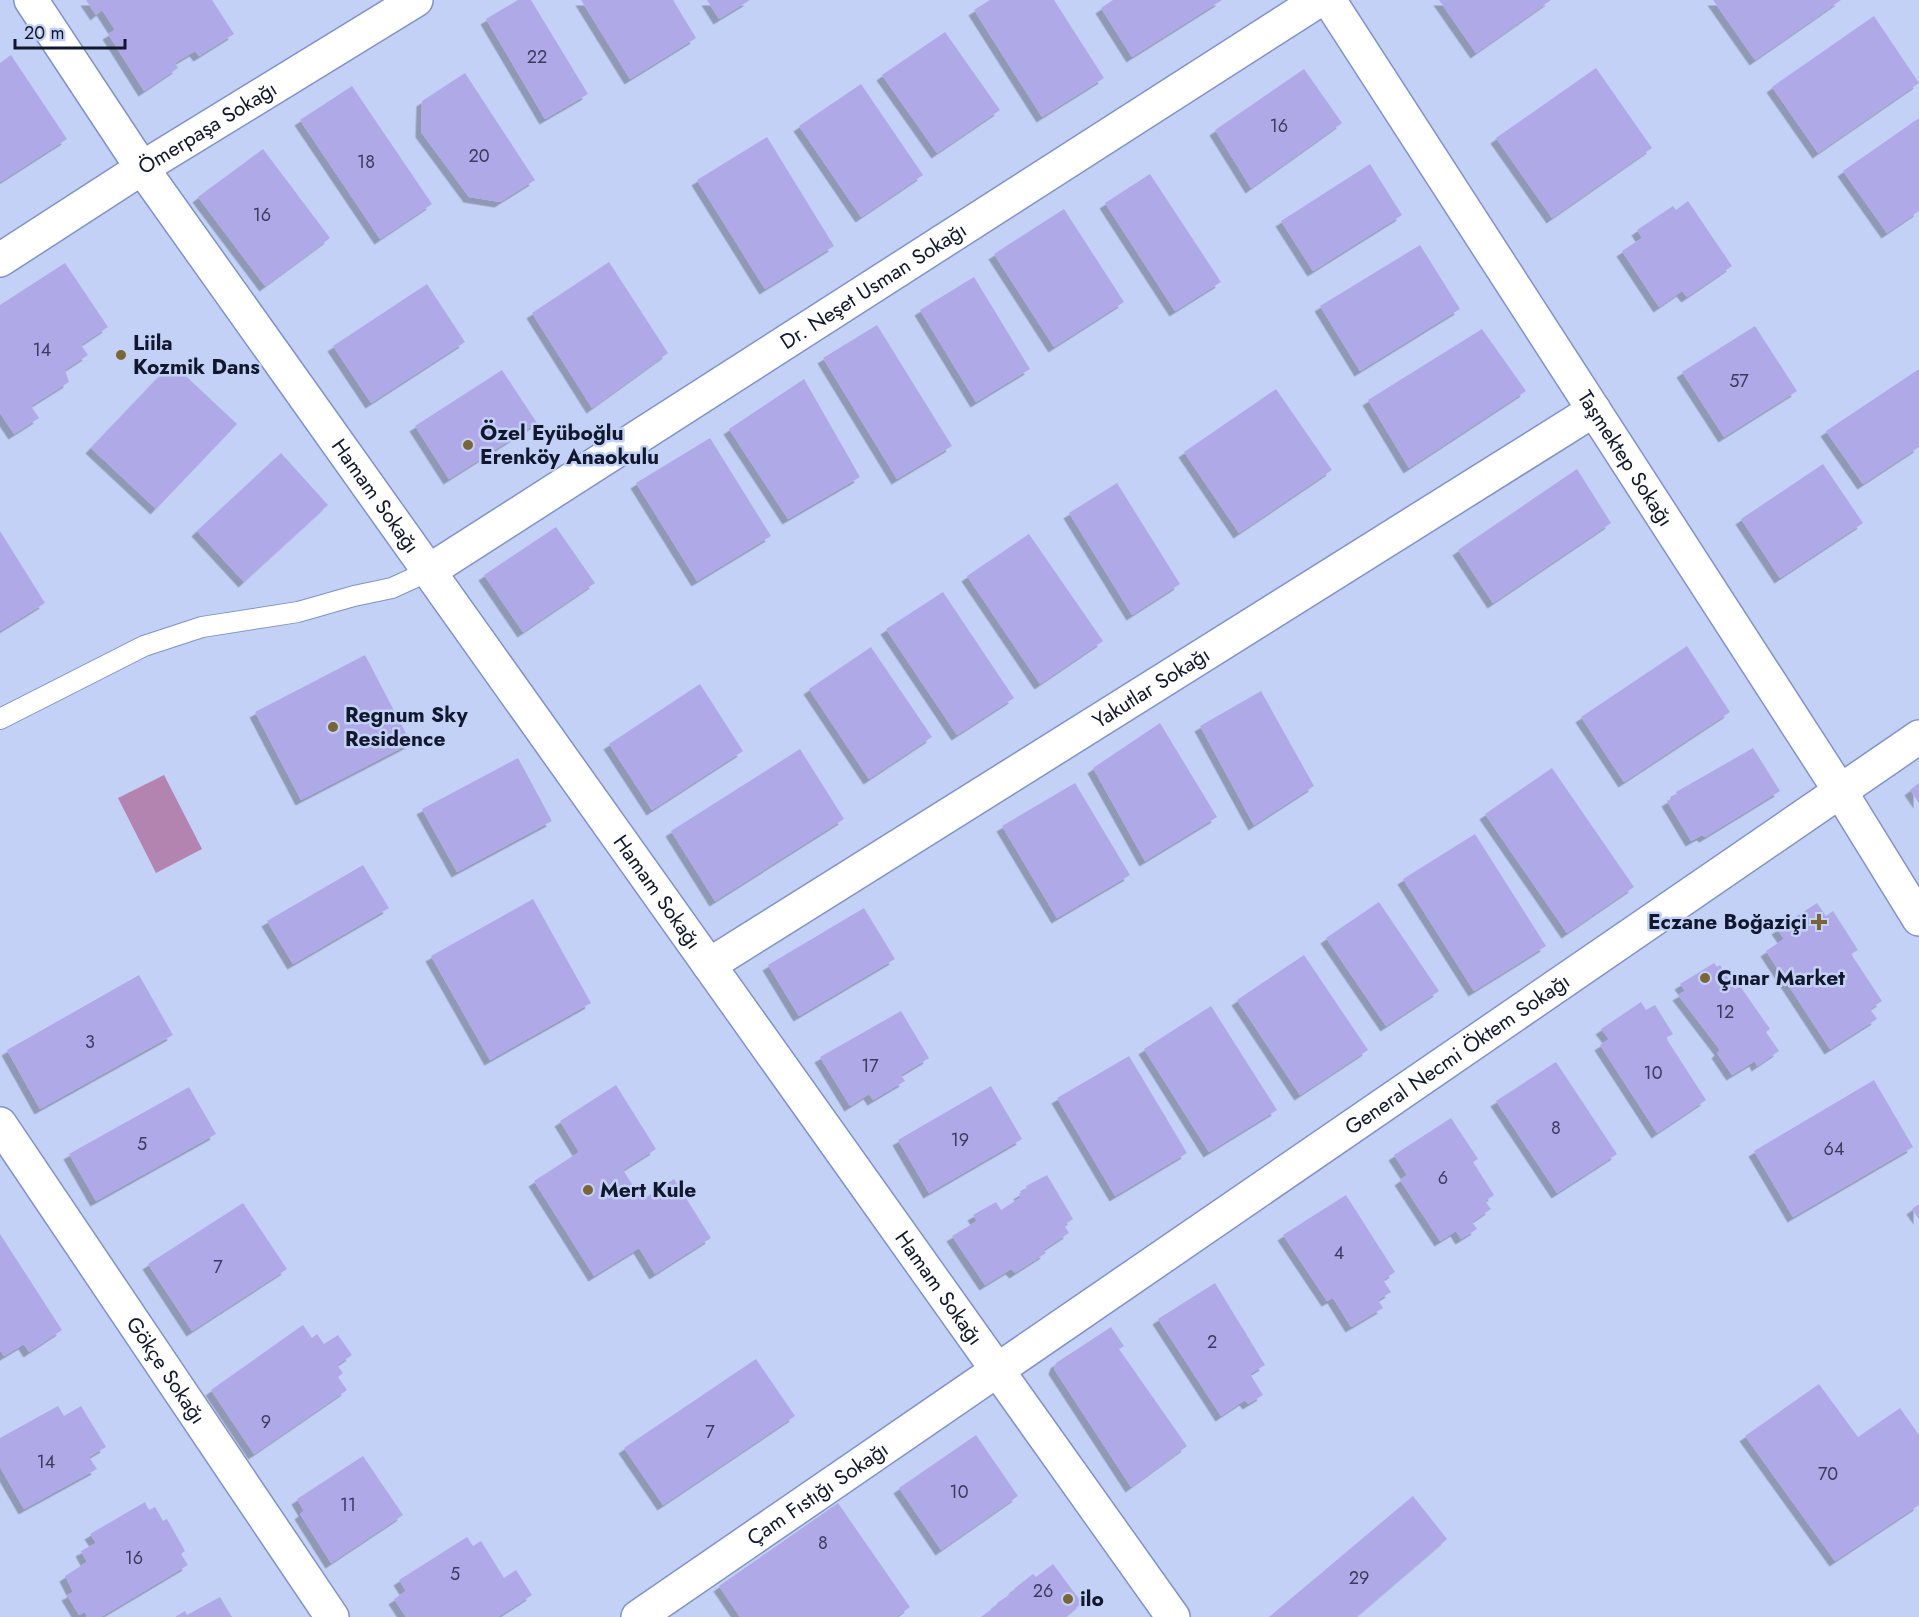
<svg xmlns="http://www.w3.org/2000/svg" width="1919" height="1617" font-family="Jost,sans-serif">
	<defs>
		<filter id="shadow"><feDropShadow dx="-5.5" dy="5.5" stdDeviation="0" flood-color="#0004"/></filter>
	</defs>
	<rect width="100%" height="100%" fill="#c4d1f6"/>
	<path fill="#b484b1" d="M164 775 202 849 156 873 118 798Z"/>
	<g fill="#b0a9e8" filter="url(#shadow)">
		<path d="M86 0H212L234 34 199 56 195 51 175 63 178 68 144 91 108 34 115 30 102 10 96 15Z"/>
		<path d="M518 0H531L588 94 545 119 486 19Z"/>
		<path d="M581 0H673L696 38 630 79Z"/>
		<path d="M707 0H750L719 19Z"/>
		<path d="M990 0H1054L1104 78 1042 117 974 10Z"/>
		<path d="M1113 0H1222L1132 57 1101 8Z"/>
		<path d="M1439 0H1551L1476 53Z"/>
		<path d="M1713 0H1841L1755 60Z"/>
		<path d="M1874 16 1919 83 1818 153 1772 87Z"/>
		<path d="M945 32 1000 110 937 153 882 75Z"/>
		<path d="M11 55 67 139 0 182V63Z"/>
		<path d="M1596 68 1652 148 1552 218 1496 138Z"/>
		<path d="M1304 69 1342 123 1251 188 1215 130Z"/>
		<path d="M465 73 535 180 500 202 469 197 421 132 422 101Z"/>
		<path d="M861 84 923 175 861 217 799 126Z"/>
		<path d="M352 86 432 204 380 239 300 120Z"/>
		<path d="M1919 118V211L1887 233 1843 171Z"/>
		<path d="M767 137 834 246 765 289 697 180Z"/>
		<path d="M263 149 330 238 265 286 198 197Z"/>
		<path d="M1370 164 1402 215 1313 271 1281 221Z"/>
		<path d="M1150 174 1221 282 1175 311 1105 203Z"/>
		<path d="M1688 201 1732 266 1687 297 1682 291 1659 307 1622 251 1642 238 1637 230 1673 206 1676 210Z"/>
		<path d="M1064 209 1124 302 1054 347 994 254Z"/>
		<path d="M1420 245 1460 309 1360 371 1320 306Z"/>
		<path d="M609 262 668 353 592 408 532 313Z"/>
		<path d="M65 263 108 327 81 345 88 355 65 370 69 382 31 406 39 418 14 434 0 413V305Z"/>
		<path d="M974 277 1030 369 976 402 920 310Z"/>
		<path d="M427 284 465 342 371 403 333 346Z"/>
		<path d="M877 325 952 446 897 479 823 358Z"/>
		<path d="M1755 326 1797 391 1724 437 1682 372Z"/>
		<path d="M1482 329 1526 391 1409 468 1368 400Z"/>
		<path d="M172 363 237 424 156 509 91 448Z"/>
		<path d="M1919 369V447L1863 484 1826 431Z"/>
		<path d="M502 370 537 423 449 479 415 426Z"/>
		<path d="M804 379 860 477 788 519 729 429Z"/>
		<path d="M1276 389 1332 470 1239 533 1184 452Z"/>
		<path d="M710 438 771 536 697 581 636 483Z"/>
		<path d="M281 453 328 505 244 582 197 531Z"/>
		<path d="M1823 464 1863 523 1780 578 1741 519Z"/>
		<path d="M1577 469 1611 523 1493 603 1458 550Z"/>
		<path d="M1117 483 1180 584 1132 615 1069 513Z"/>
		<path d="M556 527 595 583 523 632 484 575Z"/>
		<path d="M0 531 45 603 0 631Z"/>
		<path d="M1029 534 1103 641 1040 684 967 576Z"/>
		<path d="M943 592 1014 698 957 735 886 629Z"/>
		<path d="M1687 646 1730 712 1624 782 1581 717Z"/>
		<path d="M871 647 932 737 869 779 809 689Z"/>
		<path d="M365 655 411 743 301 800 255 712Z"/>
		<path d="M700 684 743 751 652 810 609 744Z"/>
		<path d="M1261 691 1314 786 1254 825 1200 726Z"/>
		<path d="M1160 723 1217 817 1145 861 1093 768Z"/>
		<path d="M1753 748 1780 791 1705 837 1702 835 1691 841 1667 801 1677 795 1676 792Z"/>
		<path d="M800 749 844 819 715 901 671 831Z"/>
		<path d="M518 758 552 821 457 872 422 809Z"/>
		<path d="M1552 768 1634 887 1567 933 1485 814Z"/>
		<path d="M1075 783 1130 875 1057 918 1002 826Z"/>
		<path d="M1919 783V803L1910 790Z"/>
		<path d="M1475 834 1546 946 1474 991 1403 879Z"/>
		<path d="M363 865 389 908 293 964 267 921Z"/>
		<path d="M533 899 591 1003 490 1060 431 956Z"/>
		<path d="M1379 902 1439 991 1386 1026 1326 938Z"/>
		<path d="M1817 903 1826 916 1833 911 1858 950 1851 954 1882 1001 1870 1009 1877 1019 1830 1049 1766 951 1784 939 1777 929Z"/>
		<path d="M864 908 895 959 799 1016 768 965Z"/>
		<path d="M1304 955 1368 1050 1300 1095 1237 1000Z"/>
		<path d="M1714 963 1717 967 1720 965 1735 989 1740 986 1770 1029 1766 1032 1779 1051 1757 1066 1755 1061 1732 1075 1717 1053 1720 1050 1678 995 1685 991 1680 984Z"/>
		<path d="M139 975 173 1035 40 1109 7 1050Z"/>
		<path d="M1641 1002 1646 1010 1655 1005 1673 1034 1666 1038 1706 1100 1657 1133 1600 1045 1609 1039 1601 1029Z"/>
		<path d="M1211 1006 1277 1110 1209 1152 1144 1049Z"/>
		<path d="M901 1011 929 1058 901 1075 905 1081 873 1100 869 1094 850 1106 820 1057Z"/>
		<path d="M1129 1056 1187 1153 1115 1196 1057 1098Z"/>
		<path d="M1556 1062 1617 1154 1557 1193 1496 1101Z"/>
		<path d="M1874 1080 1913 1147 1793 1217 1754 1151Z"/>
		<path d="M616 1085 656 1149 623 1170 642 1200 674 1179 711 1238 655 1274 639 1248 594 1276 534 1181 579 1152 560 1121Z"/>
		<path d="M991 1086 1022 1139 929 1193 898 1140Z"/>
		<path d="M189 1087 216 1134 96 1201 69 1154Z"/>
		<path d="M1451 1118 1478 1159 1473 1162 1494 1195 1485 1201 1491 1209 1472 1222 1477 1229 1461 1239 1456 1231 1440 1241 1400 1180 1407 1175 1394 1155Z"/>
		<path d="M1047 1175 1073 1219 1064 1225 1069 1233 1043 1250 1046 1253 1015 1273 1011 1269 985 1285 952 1236 977 1221 973 1215 996 1202 1001 1210 1021 1197 1019 1194 1027 1189 1026 1186Z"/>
		<path d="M1346 1195 1395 1272 1383 1280 1391 1292 1378 1300 1383 1308 1351 1327 1333 1298 1327 1301 1283 1235Z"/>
		<path d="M243 1203 287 1269 192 1331 148 1264Z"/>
		<path d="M1919 1204V1219L1912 1209Z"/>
		<path d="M0 1234 62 1330 29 1352 24 1344 4 1356 0 1350Z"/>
		<path d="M1215 1283 1265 1365 1250 1374 1263 1395 1248 1404 1245 1400 1221 1416 1158 1319Z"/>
		<path d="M303 1325 312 1338 317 1334 324 1344 338 1335 352 1355 337 1365 343 1373 338 1377 347 1390 254 1454 211 1390Z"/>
		<path d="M1111 1327 1124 1346 1119 1349 1187 1446 1131 1487 1054 1369 1056 1363Z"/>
		<path d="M756 1359 795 1416 663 1505 624 1448Z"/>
		<path d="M1819 1384 1858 1437 1900 1408 1919 1435V1505L1835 1561 1745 1436Z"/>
		<path d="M58 1406 64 1416 81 1406 106 1447 89 1457 97 1469 24 1509 0 1467V1438Z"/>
		<path d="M976 1435 1018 1496 941 1550 899 1488Z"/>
		<path d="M363 1456 403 1515 331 1563 300 1514 304 1511 297 1499Z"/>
		<path d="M1413 1496 1447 1539 1356 1617H1269Z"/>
		<path d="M145 1502 149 1510 155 1507 163 1521 167 1519 185 1551 181 1554 188 1565 101 1617H87L85 1612 79 1615 67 1595 73 1592 65 1576 87 1562 81 1551 96 1543 90 1534Z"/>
		<path d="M838 1503 910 1607 896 1617H740L719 1586Z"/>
		<path d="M467 1537 473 1546 481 1541 504 1578 516 1570 532 1595 498 1617H406L394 1599 406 1591 399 1580Z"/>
		<path d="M1053 1564 1082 1603 1065 1617H981L996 1606 997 1603 1012 1593 1015 1588 1033 1574 1036 1577Z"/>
		<path d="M220 1597 232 1617H175L185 1611 187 1615Z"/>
	</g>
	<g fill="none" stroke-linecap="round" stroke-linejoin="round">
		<g stroke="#7e92cc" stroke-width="22">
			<path id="service" d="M0 719 144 646 202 627 298 612 354 596 392 588 429 571"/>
		</g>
		<g stroke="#7e92cc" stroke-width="36">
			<g id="minor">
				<path id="s1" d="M31 0 142 168 1173 1617"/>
				<path id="s2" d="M429 571 1319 0"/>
				<path id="s3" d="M709 965 1594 410"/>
				<path id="s4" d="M0 1124 332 1617"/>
				<path id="s5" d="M638 1617 1919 737"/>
			</g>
		</g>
		<g stroke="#7e92cc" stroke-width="36">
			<g id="tertiary">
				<path id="s6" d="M1329 0 1840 791 1919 919"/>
				<path id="s7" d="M0 260 142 168 416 0"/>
			</g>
		</g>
		<use href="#service" stroke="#fff" stroke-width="20"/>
		<use href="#minor" stroke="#fff" stroke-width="33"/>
		<use href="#tertiary" stroke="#fff" stroke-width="33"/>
	</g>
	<g fill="#796634" stroke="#c4d1f6" stroke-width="2">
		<circle cx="121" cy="355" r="6"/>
		<circle cx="468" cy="445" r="6"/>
		<circle cx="333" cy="727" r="6"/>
		<path d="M1816 913h6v6h6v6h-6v6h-6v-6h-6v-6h6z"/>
		<circle cx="1705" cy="978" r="6"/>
		<circle cx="588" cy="1190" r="6"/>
		<circle cx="1068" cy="1599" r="6"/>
	</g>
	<g text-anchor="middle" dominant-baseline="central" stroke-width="5" stroke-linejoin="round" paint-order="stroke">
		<g font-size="18" fill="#393c5c">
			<text x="537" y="57">22</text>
			<text x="1279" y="126">16</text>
			<text x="479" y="156">20</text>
			<text x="366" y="162">18</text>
			<text x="262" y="215">16</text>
			<text x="42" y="350">14</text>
			<text x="1739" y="381">57</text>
			<text x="1725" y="1012">12</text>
			<text x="90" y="1042">3</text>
			<text x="870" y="1066">17</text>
			<text x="1653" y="1073">10</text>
			<text x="1556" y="1128">8</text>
			<text x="960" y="1140">19</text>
			<text x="142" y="1144">5</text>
			<text x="1834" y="1149">64</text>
			<text x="1443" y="1178">6</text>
			<text x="1339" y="1253">4</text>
			<text x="218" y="1267">7</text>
			<text x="1212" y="1342">2</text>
			<text x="266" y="1422">9</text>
			<text x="710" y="1432">7</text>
			<text x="46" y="1462">14</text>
			<text x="1828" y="1474">70</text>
			<text x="959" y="1492">10</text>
			<text x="348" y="1505">11</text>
			<text x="823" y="1543">8</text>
			<text x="134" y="1558">16</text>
			<text x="455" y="1574">5</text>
			<text x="1359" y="1578">29</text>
			<text x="1043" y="1591">26</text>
		</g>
		<g font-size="21" fill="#11182d" stroke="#c4d1f6">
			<text stroke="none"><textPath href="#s7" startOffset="246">Ömerpaşa Sokağı</textPath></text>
			<text stroke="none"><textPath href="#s2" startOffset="528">Dr. Neşet Usman Sokağı</textPath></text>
			<text stroke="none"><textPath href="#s6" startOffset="546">Taşmektep Sokağı</textPath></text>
			<text stroke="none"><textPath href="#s1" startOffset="604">Hamam Sokağı</textPath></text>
			<text stroke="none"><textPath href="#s3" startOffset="522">Yakutlar Sokağı</textPath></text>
			<text stroke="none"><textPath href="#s1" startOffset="1090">Hamam Sokağı</textPath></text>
			<text stroke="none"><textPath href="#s5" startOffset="994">General Necmi Öktem Sokağı</textPath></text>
			<text stroke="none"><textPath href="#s1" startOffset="1576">Hamam Sokağı</textPath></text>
			<text stroke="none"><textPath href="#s4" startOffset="297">Gökçe Sokağı</textPath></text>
			<text stroke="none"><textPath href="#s5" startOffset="218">Çam Fıstığı Sokağı</textPath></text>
		</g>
		<g font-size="21" font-weight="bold" fill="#11182d" stroke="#c4d1f6" text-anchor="start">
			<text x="133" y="343">Liila<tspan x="133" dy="24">Kozmik Dans</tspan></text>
			<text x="480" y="433">Özel Eyüboğlu<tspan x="480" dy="24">Erenköy Anaokulu</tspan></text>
			<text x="345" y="715">Regnum Sky<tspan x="345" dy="24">Residence</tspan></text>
			<text x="1807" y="922" text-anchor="end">Eczane Boğaziçi</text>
			<text x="1717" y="978">Çınar Market</text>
			<text x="600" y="1190">Mert Kule</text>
			<text x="1080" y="1599">ilo</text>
		</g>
	</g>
	<path d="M15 39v9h110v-9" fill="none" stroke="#11182d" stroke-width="3"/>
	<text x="24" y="39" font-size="18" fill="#11182d" stroke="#c4d1f6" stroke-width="4.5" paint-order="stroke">20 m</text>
</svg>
